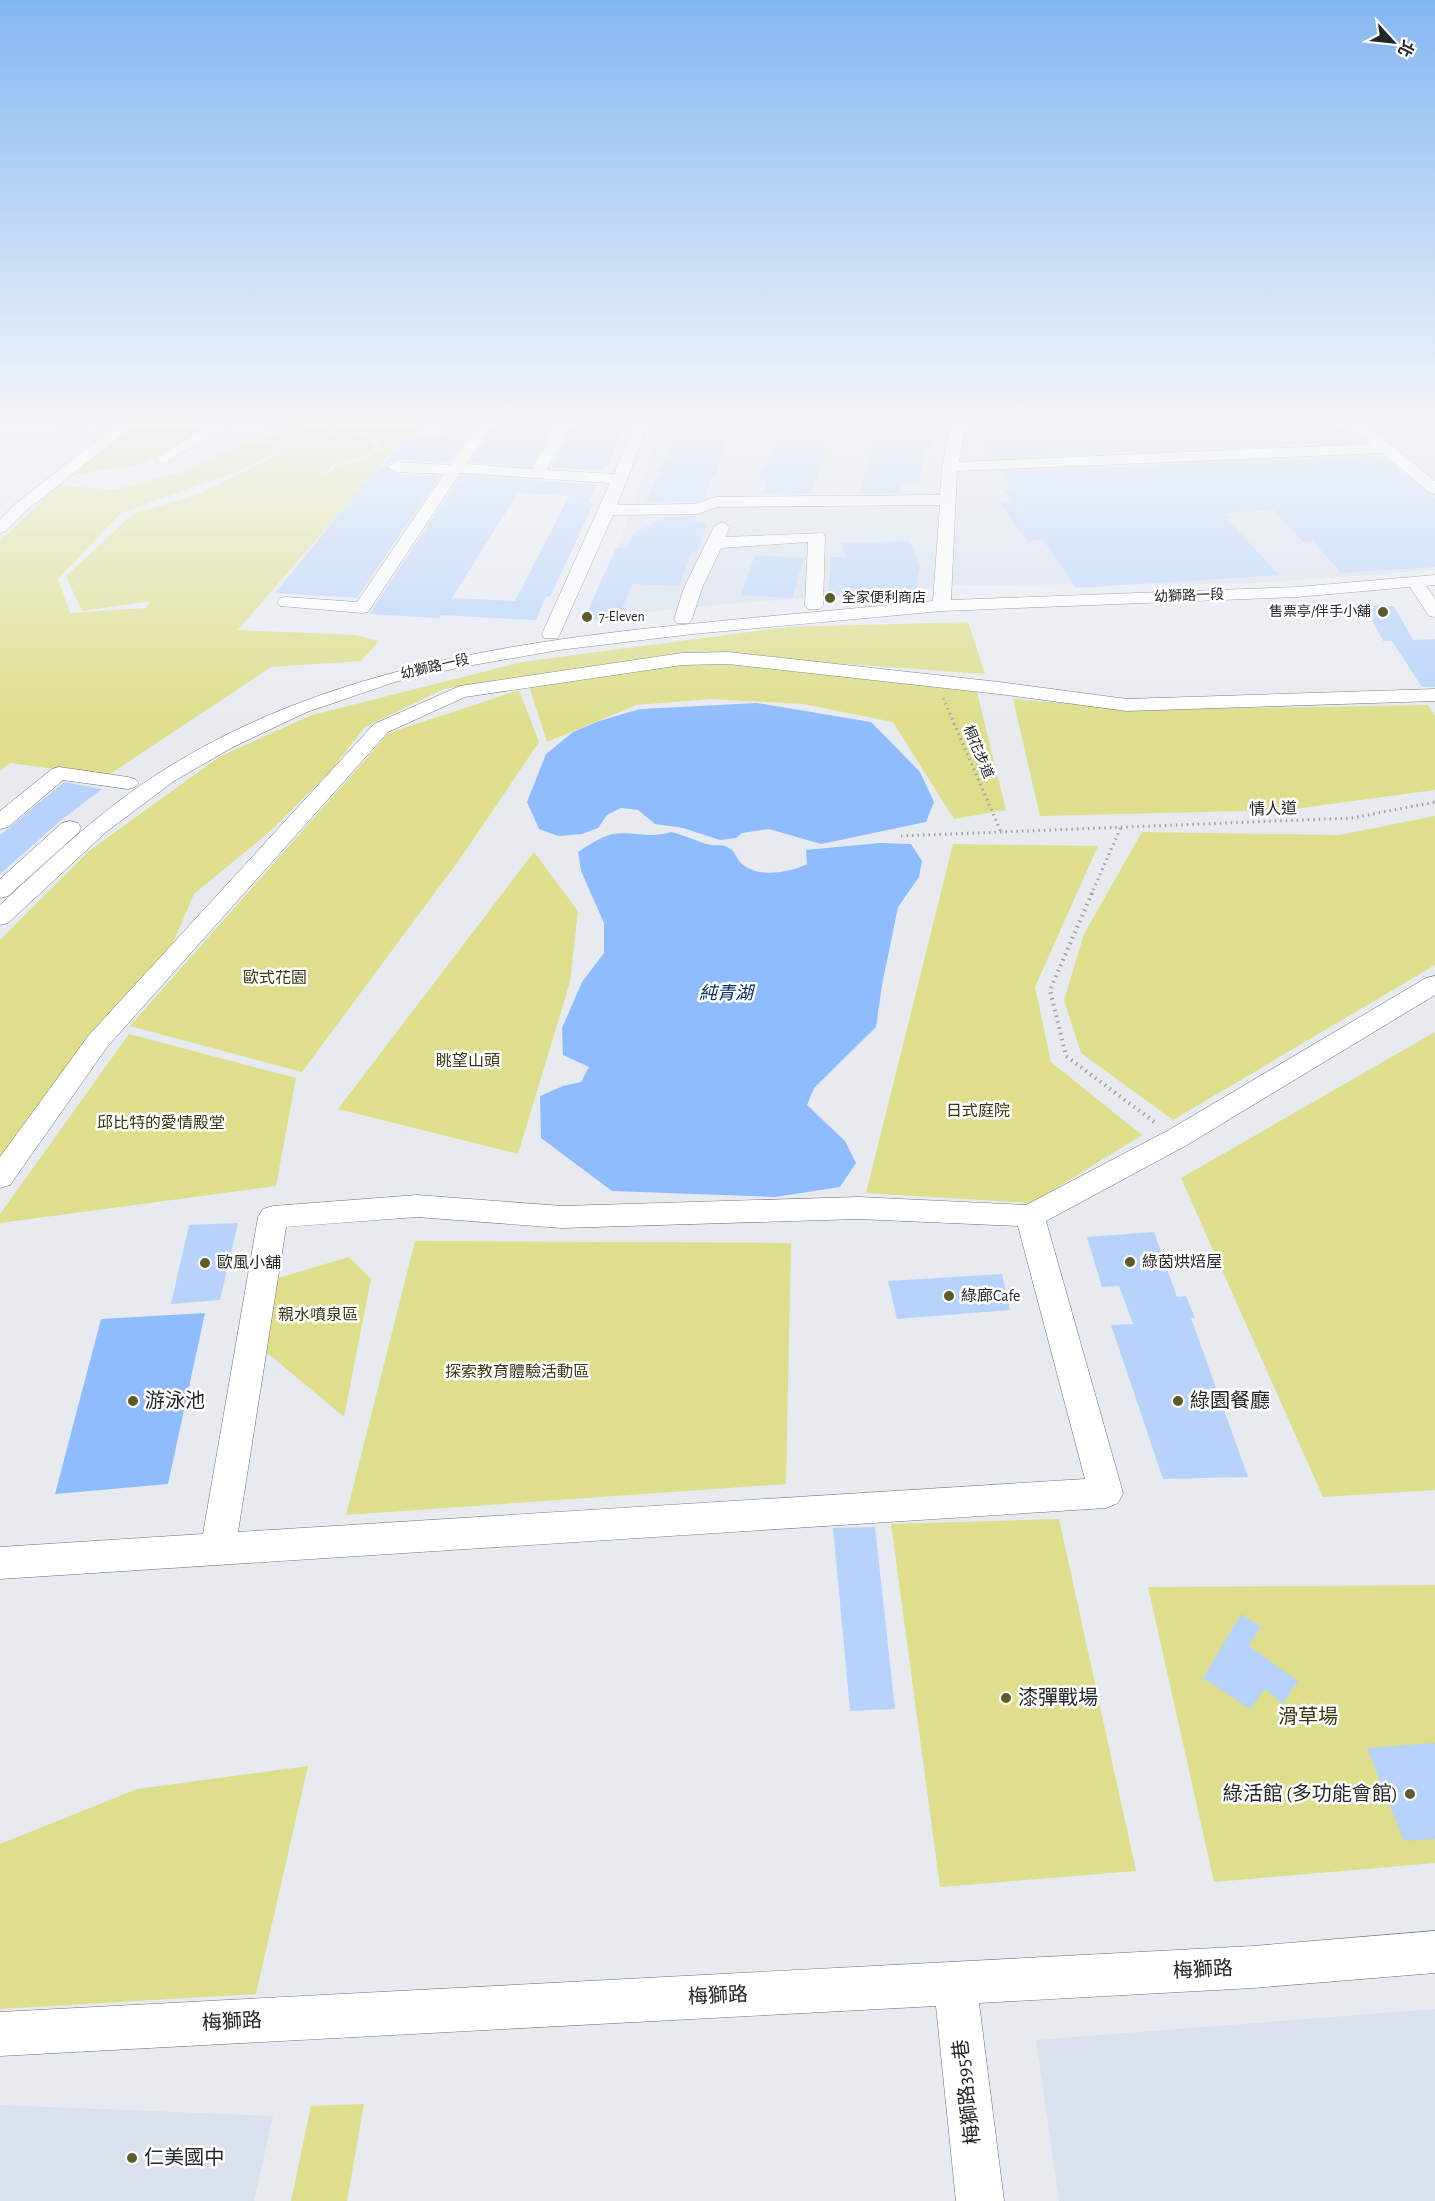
<svg xmlns="http://www.w3.org/2000/svg" width="1435" height="2201" font-family="'Alegreya Sans','Noto Sans TC',sans-serif">
	<rect width="100%" height="100%" fill="#e7ebf0"/>
	<g fill="#d8e1ec">
		<path d="M665 418H1435V570L1258 583 966 585 679 608 591 620Z"/>
		<path d="M1435 2009V2201H1059L1036 2040Z"/>
		<path d="M0 2105 273 2116 254 2201H0Z"/>
	</g>
	<g fill="#dede8c">
		<path d="M275 418H316L299 430 264 429Z"/>
		<path d="M320 418H342L329 436 364 435 375 447 367 457 331 465 323 479 336 466 371 457 381 447 369 433 334 434 348 418H435L393 451 238 630 356 635 379 641 361 661 271 667 107 776 10 763 0 771V541L58 485 114 490 185 471 247 442 270 445 278 453 238 471 121 513 58 579 70 613 145 608 151 601 82 611 66 576 133 514 199 494 281 453 263 435 302 431Z"/>
		<path d="M134 425 202 431 140 464 68 476Z"/>
		<path d="M968 622 985 674 693 653 444 689 365 727 329 773 268 833 194 894 172 945 0 1168V940L89 851 219 757 312 715 522 662 787 627Z"/>
		<path d="M694 663 796 669 977 692 1006 810 954 819 893 722 803 704 711 699 636 705 547 742 529 686Z"/>
		<path d="M519 690 539 742 462 856 302 1072 130 1026 389 733Z"/>
		<path d="M1013 699 1145 710 1428 705 1435 716V790L1286 810 1040 816Z"/>
		<path d="M1435 816V965L1173 1120 1081 1053 1064 1000 1084 934 1142 832 1340 835Z"/>
		<path d="M953 844 1098 846 1035 987 1051 1062 1142 1135 1032 1203 866 1193Z"/>
		<path d="M534 852 578 911 570 982 518 1154 338 1109Z"/>
		<path d="M1435 1032V1490L1323 1497 1181 1178Z"/>
		<path d="M129 1034 296 1078 276 1186 0 1223V1214Z"/>
		<path d="M415 1241 791 1243 786 1484 346 1515Z"/>
		<path d="M349 1257 371 1279 344 1417 265 1351 278 1278Z"/>
		<path d="M1059 1519 1136 1871 940 1887 891 1524Z"/>
		<path d="M1435 1585V1863L1214 1882 1148 1587Z"/>
		<path d="M308 1766 256 1994 0 2009V1844L137 1789Z"/>
		<path d="M364 2104 347 2201H291L311 2106Z"/>
	</g>
	<g fill="#8ebcfe">
		<path d="M757 703 871 722 920 772 934 802 926 822 821 844 769 829 742 833 736 838 720 840 683 828 655 824 638 810 621 808 607 815 598 828 582 834 558 836 539 829 527 802 546 754 573 732 599 721 640 709Z"/>
		<path d="M671 832C685 835 697 842 711 845 717 846 724 844 729 848 735 851 736 858 740 862 756 879 789 873 807 864L806 850 880 843 911 844 922 861 919 877 898 907 882 985 876 1027 814 1088 807 1105 845 1141 856 1163 840 1187 775 1197 612 1191 541 1138 540 1096 563 1086 581 1082 589 1067 563 1055 562 1028 582 982 604 953V923L581 871 578 852C589 845 600 837 613 834 633 831 648 839 671 832Z"/>
		<path d="M205 1313 168 1484 55 1494 101 1319Z"/>
	</g>
	<g fill="#b7d3fb" fill-rule="evenodd">
		<path d="M455 418H481L449 463 396 460 386 466 396 474 440 476 357 598 275 593 374 471H378L406 438 440 439Z"/>
		<path d="M500 418H558L531 467 470 462Z"/>
		<path d="M577 418H629L607 467H603L602 471 551 468Z"/>
		<path d="M685 418H936L931 449H924L919 484 902 483 900 493H861L872 446 828 444 811 494H762L767 481 758 480 775 441 727 439 715 476H712L704 499 695 502H645Z"/>
		<path d="M984 418H1219L1224 423 1329 418 1358 442 993 458 990 454H983Z"/>
		<path d="M1374 456 1380 461H1388L1435 498V567L1341 573 1313 541 1303 542 1273 510 1227 513 1233 519H1227L1279 575 1076 588 1043 540 1027 541 1000 503 1012 502 1003 490H1012L1001 471Z"/>
		<path d="M461 475 596 484 588 503H594L550 597 546 596 536 620 441 615 440 618 369 614ZM518 493 569 496 515 601 452 598Z"/>
		<path d="M697 516 694 523H707L697 551H692L679 586 632 584 617 621 584 619 616 548 626 549 634 533 666 517Z"/>
		<path d="M910 541 920 567 915 593 828 596 831 557H846L842 543Z"/>
		<path d="M755 555 804 558 792 598 741 595Z"/>
		<path d="M1365 605 1394 606 1413 640 1435 639V687H1422L1392 641H1383Z"/>
		<path d="M64 782 102 789 60 821 0 874V835Z"/>
		<path d="M238 1223 220 1300 171 1304 189 1225Z"/>
		<path d="M1154 1232 1177 1297 1186 1296 1195 1318H1191L1248 1477 1163 1479 1111 1325 1133 1324 1119 1286 1102 1287 1087 1237Z"/>
		<path d="M1002 1274 1010 1310 897 1319 888 1281Z"/>
		<path d="M875 1527 895 1709 850 1711 833 1528Z"/>
		<path d="M1241 1614 1261 1627 1249 1646 1298 1681 1283 1704 1265 1689 1250 1709 1203 1678Z"/>
		<path d="M1435 1743V1839L1404 1841 1367 1748Z"/>
	</g>
	<g fill="none" stroke-linecap="round" stroke-linejoin="round">
		<g stroke="#6b6e73" stroke-width="1">
			<g id="minor">
				<path d="M14 418 222 421 229 425 163 464 155 459 158 456 204 429 132 427 27 510 6 531 0 533V519L15 504 114 427 21 422Z"/>
				<path d="M484 418H498L466 464 532 469 561 418H575L547 470 614 474 637 418H651L617 505 695 504 715 497 940 495 942 467 953 418H967L959 462 1372 444 1342 418H1358L1435 481V494L1429 492 1382 453 957 471 951 600 1297 587 1435 575V585L1426 586 1435 599V617L1429 616 1410 587 1297 597 942 611 693 634 559 650 462 667 395 682 307 712 233 747 174 781 106 832 8 923 0 925V905C51 858 101 810 159 773 307 678 479 647 651 628 745 618 839 610 933 601L940 505 717 507 697 514 613 515 560 634 558 638H544L542 634 610 483 460 473 368 612 362 613 280 606 277 602 280 598 286 597 357 602 444 474 396 472 388 467 396 462 450 465Z"/>
				<path d="M722 522 730 527 725 537 823 533 825 537 823 605 820 609H808L805 605 808 542 721 548 702 588 692 619 689 623H677L674 619 684 588 714 527Z"/>
				<path d="M728 652 999 682 1127 699 1435 689V701L1127 711 999 694 728 664 682 665 465 697 388 732 107 1047 10 1185 0 1188V1157L89 1035 374 724 460 686 682 653Z"/>
				<path d="M59 767 128 777 135 779 139 783 135 787 128 789 63 780 8 827 0 829V811L52 769Z"/>
				<path d="M70 821 78 823 81 828 78 833 8 896 0 898V879L62 823Z"/>
				<path d="M1435 976V995L1187 1145 1046 1221 1123 1493 1118 1503 1106 1508 0 1579V1547L203 1534 258 1217 263 1209 273 1206 417 1195 562 1206 858 1197 1026 1205 1167 1131 1426 978ZM417 1217 562 1228 858 1219 1018 1226 1085 1479 238 1532 286 1227Z"/>
				<path d="M1435 1931V1973L1253 1988 979 2003 1004 2201H956L936 2006 0 2056V2012L1253 1946Z"/>
			</g>
		</g>
		<g stroke="#9ea1a5" stroke-width="3" stroke-dasharray="1.5 4" stroke-linecap="butt">
			<path d="M943 698 1001 832"/>
			<path d="M901 836 1352 818 1435 802"/>
			<path d="M1091 895 1121 827"/>
		</g>
		<path stroke="#9ea1a5" stroke-width="4" stroke-dasharray="1.5 4.5" stroke-linecap="butt" d="M1092 893 1050 990 1066 1056 1157 1124"/>
		<use href="#minor" fill="#fff" fill-rule="evenodd"/>
	</g>
	<linearGradient id="sky" x2="0" y2="1"><stop stop-color="#84b7f1"/><stop offset="0.58" stop-color="#f4f6f8"/><stop offset="1" stop-color="#f4f6f8" stop-opacity="0"/></linearGradient>
	<rect width="1435" height="726" fill="url(#sky)"/>
	<g fill="#5d5c29" stroke="#fff" stroke-width="2">
		<circle cx="830" cy="598" r="6"/>
		<circle cx="1383" cy="612" r="6"/>
		<circle cx="587" cy="617" r="6"/>
		<circle cx="1130" cy="1262" r="6"/>
		<circle cx="205" cy="1263" r="6"/>
		<circle cx="949" cy="1296" r="6"/>
		<circle cx="133" cy="1401" r="6"/>
		<circle cx="1178" cy="1401" r="6"/>
		<circle cx="1006" cy="1698" r="6"/>
		<circle cx="1410" cy="1794" r="6"/>
		<circle cx="132" cy="2158" r="6"/>
	</g>
	<g text-anchor="middle" dominant-baseline="central" stroke-width="5" stroke-linejoin="round" paint-order="stroke">
		<g font-size="14" fill="#252628" stroke="#fff">
			<text transform="translate(1189 596) rotate(-2)">幼獅路一段</text>
			<text transform="translate(435 667) rotate(-13)">幼獅路一段</text>
			<text transform="translate(978 752) rotate(67)">桐花步道</text>
		</g>
		<g font-size="14" fill="#252628" stroke="#fff" text-anchor="start">
			<text x="842" y="598">全家便利商店</text>
			<text x="1371" y="612" text-anchor="end">售票亭/伴手小舖</text>
			<text x="599" y="617">7-Eleven</text>
		</g>
		<g font-size="16" fill="#252628" stroke="#fff">
			<text transform="translate(1273 809) rotate(-2)">情人道</text>
		</g>
		<g font-size="16" fill="#373712" stroke="#fff">
			<text x="275" y="978">歐式花園</text>
			<text x="468" y="1061">眺望山頭</text>
			<text x="978" y="1111">日式庭院</text>
			<text x="161" y="1123">邱比特的愛情殿堂</text>
			<text x="318" y="1315">親水噴泉區</text>
			<text x="517" y="1372">探索教育體驗活動區</text>
		</g>
		<g font-size="16" fill="#252628" stroke="#fff" text-anchor="start">
			<text x="1142" y="1262">綠茵烘焙屋</text>
			<text x="217" y="1263">歐風小舖</text>
			<text x="961" y="1296">綠廊Cafe</text>
		</g>
		<g font-size="18" font-style="italic" fill="#012d66" stroke="#fff">
			<text x="726" y="994">純青湖</text>
		</g>
		<g font-size="20" fill="#252628" stroke="#fff" text-anchor="start">
			<text x="145" y="1401">游泳池</text>
			<text x="1190" y="1401">綠園餐廳</text>
			<text x="1018" y="1698">漆彈戰場</text>
			<text x="1398" y="1794" text-anchor="end">綠活館 (多功能會館)</text>
			<text x="144" y="2158">仁美國中</text>
		</g>
		<g font-size="20" fill="#373712" stroke="#fff">
			<text x="1308" y="1717">滑草場</text>
		</g>
		<g font-size="20" fill="#252628" stroke="#fff">
			<text transform="translate(1203 1970) rotate(-3)">梅獅路</text>
			<text transform="translate(718 1996) rotate(-3)">梅獅路</text>
			<text transform="translate(232 2022) rotate(-3)">梅獅路</text>
			<text transform="translate(967 2092) rotate(-97)">梅獅路395巷</text>
		</g>
	</g>
	<g transform="translate(1393 42) rotate(117)" stroke="#ffffff" stroke-width="4.5" paint-order="stroke">
	<path d="M0-4.5L10 22L0 15L-10 22Z" fill="#252628"/>
	<text y="-9" font-size="16" font-weight="bold" text-anchor="middle" fill="#252628">北</text>
	</g>
</svg>
